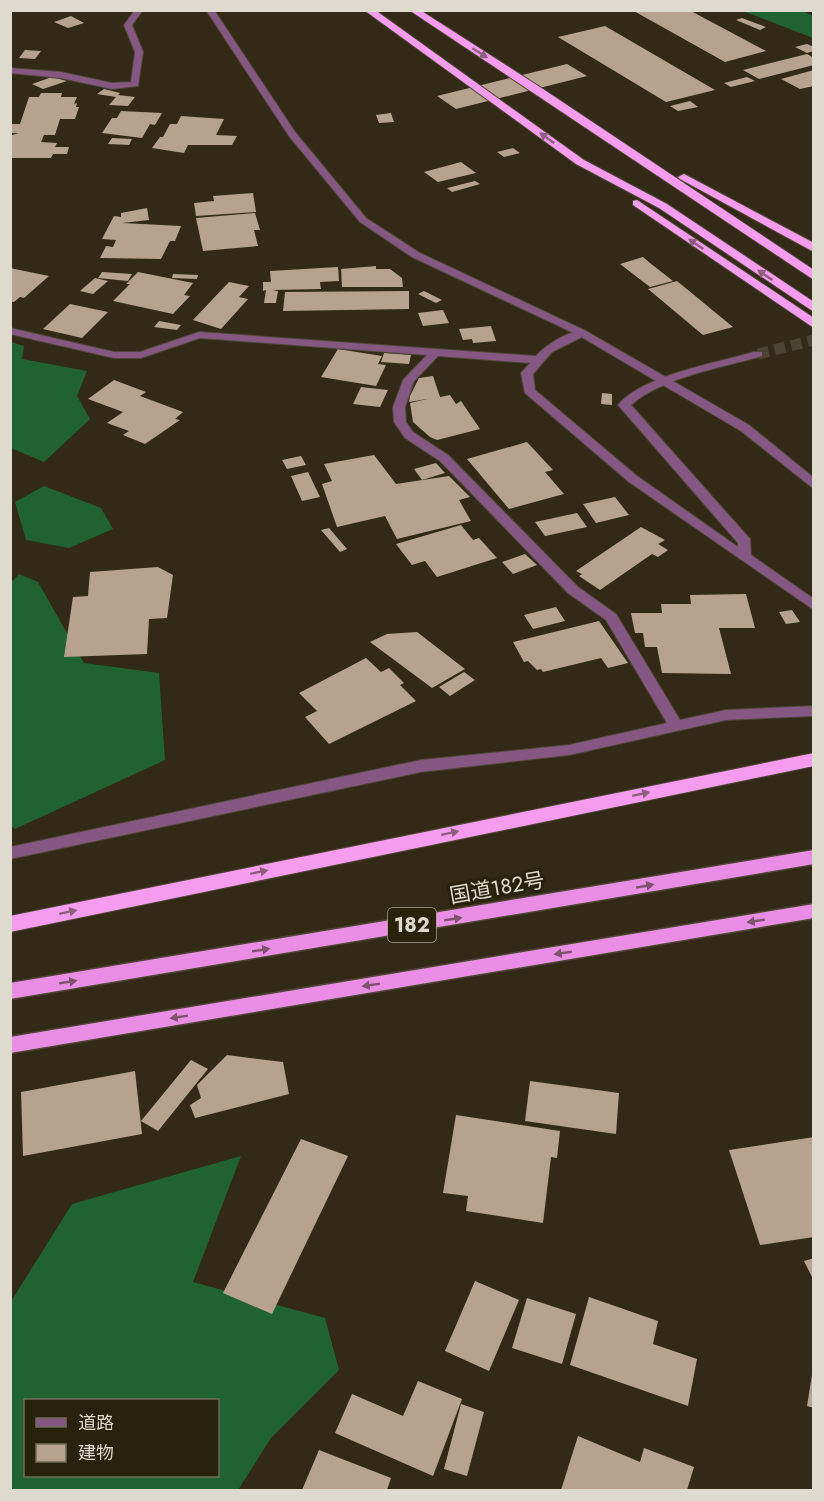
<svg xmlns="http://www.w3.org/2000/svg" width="824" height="1501" font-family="Jost,'Noto Sans JP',sans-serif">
	<rect width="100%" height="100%" fill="#322a16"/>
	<g fill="#216232" fill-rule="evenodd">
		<path d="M743 11H803L813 16V38Z"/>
		<path d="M11 342 24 346 22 359 87 371 77 396 90 419 44 462 11 448Z"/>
		<path d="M44 486 101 508 113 529 69 548 26 540 15 502Z"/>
		<path d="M19 574 38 582 84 663 159 673 165 760 15 829 11 826 10 584Z"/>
		<path d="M241 1156 193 1282 325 1318 339 1370 271 1438 238 1490H11L10 1303 72 1204ZM26 1400H218V1476H26Z"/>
	</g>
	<g fill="#b7a290">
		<path d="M632 10H689L766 51 725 62Z"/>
		<path d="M71 16 84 23 68 28 54 22Z"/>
		<path d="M742 18 766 27 760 30 736 20Z"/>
		<path d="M605 26 715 90 666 102 558 37Z"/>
		<path d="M807 44 814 47V51L807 53 795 47Z"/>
		<path d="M25 50 41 51 35 59 19 58Z"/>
		<path d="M807 54 814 58V65L759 79 743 70Z"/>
		<path d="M567 64 587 76 456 109 437 96Z"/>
		<path d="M814 70V86L800 89 781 79Z"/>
		<path d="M52 77 67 81 43 89 32 84Z"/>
		<path d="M747 77 755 81 731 87 724 83Z"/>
		<path d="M104 89 120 93 118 95 135 97 128 106 109 105 116 97 97 94Z"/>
		<path d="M41 93H62L61 97H77L74 104 77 103 76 107H79L75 119H60L55 135H44L41 142 57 143 55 147H69L67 154H53L51 158H10V136L18 133H10V124H20L29 97H39Z"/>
		<path d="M690 101 698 107 678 111 670 106Z"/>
		<path d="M121 111 162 113 155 125 150 124 142 138 102 133 112 118H117Z"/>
		<path d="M391 113 394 122 379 123 376 115Z"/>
		<path d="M181 116 224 119 216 135 237 136 232 145H188L184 153 152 148 160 137H163L170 124H177Z"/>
		<path d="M112 138 132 139 129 145 108 144Z"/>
		<path d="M513 148 520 153 504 157 497 152Z"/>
		<path d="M461 162 476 173 438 182 424 172Z"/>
		<path d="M475 181 480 184 452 192 447 188Z"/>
		<path d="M253 193 256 212 196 216 194 203 214 201 213 196Z"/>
		<path d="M147 208 149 220 122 223 181 226 175 241H170L161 259 100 258 106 246 113 247 116 240 102 239 114 216 121 217V213Z"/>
		<path d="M255 213 260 230H254L258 246 203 251 196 218Z"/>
		<path d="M643 257 650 263 673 281 650 287 620 264Z"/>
		<path d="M376 266V269H390L402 278 403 287H342L341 269Z"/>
		<path d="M338 267 339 281 320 282 321 289 272 290 278 291 276 303H264L266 290 263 291V282H271L270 271Z"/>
		<path d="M10 268 49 276 24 298 20 297 14 302 10 301Z"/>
		<path d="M102 272 132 274 128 281 98 278Z"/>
		<path d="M138 272 193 283 184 295 190 296 173 314 113 301 130 284H126Z"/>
		<path d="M173 274 198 275 197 279 172 278Z"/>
		<path d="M95 278 108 281 93 294 80 291Z"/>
		<path d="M677 281 733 327 703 335 648 289Z"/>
		<path d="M229 282 249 286 239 297 248 299 221 329 193 320Z"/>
		<path d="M409 291V309L283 311 285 292Z"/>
		<path d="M424 291 442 300 436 303 418 294Z"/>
		<path d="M70 304 108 312 82 338 43 329Z"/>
		<path d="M443 310 449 323 423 326 418 313Z"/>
		<path d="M159 321 181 325 177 330 154 327Z"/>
		<path d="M491 326 496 341 473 343 472 339 463 340 459 329Z"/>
		<path d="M338 349 382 356 378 364 386 365 376 386 321 377Z"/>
		<path d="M384 353 411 355 409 364 381 362Z"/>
		<path d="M433 376 440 397 450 395 456 404 461 401 480 429 437 440 430 437 413 422 410 403 427 399 409 402 410 396 419 378Z"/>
		<path d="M114 380 146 392 140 396 183 412 175 419 180 420 145 444 123 435 129 431 107 423 123 412 88 399Z"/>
		<path d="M361 387 388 390 380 407 353 404Z"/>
		<path d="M602 393 612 394V405L601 404Z"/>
		<path d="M527 442 553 470 545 472 564 494 509 509 467 459Z"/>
		<path d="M374 455 396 484 449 476 470 497 459 500 471 521 397 539 385 516 337 527 322 484 332 481 324 464Z"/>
		<path d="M301 456 306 465 287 469 282 460Z"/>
		<path d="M436 463 445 473 422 480 414 469Z"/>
		<path d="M308 472 320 497 302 501 291 476Z"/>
		<path d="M615 497 629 515 596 523 583 504Z"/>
		<path d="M577 513 587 527 545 536 535 522Z"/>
		<path d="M461 525 473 540 479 538 497 558 437 577 425 561 412 565 396 544Z"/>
		<path d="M641 527 665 540 658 544 668 550 658 557 652 554 600 590 579 576 582 574 576 571Z"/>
		<path d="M329 528 347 549 340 552 321 530Z"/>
		<path d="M525 554 537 565 513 574 502 562Z"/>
		<path d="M158 567 173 575 167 618 149 619 147 654 64 657 73 597 88 596 90 572Z"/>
		<path d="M746 594 755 628H719L731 674 662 673 657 647H645L643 633H635L631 613H662L661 604H691L690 595Z"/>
		<path d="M556 607 565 621 533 629 524 615Z"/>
		<path d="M792 610 800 622 786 624 779 612Z"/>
		<path d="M599 621 628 663 608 668 601 658 543 672 541 669 537 670 528 661 524 662 513 642Z"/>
		<path d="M417 632 465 669 432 688 370 642 387 634Z"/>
		<path d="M366 658 381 672 389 668 404 683 400 685 416 701 329 744 305 717 317 711 299 693Z"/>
		<path d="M464 672 475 680 450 696 439 687Z"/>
		<path d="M227 1055 283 1062 289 1094 195 1118 190 1105 201 1098 197 1085Z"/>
		<path d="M191 1060 208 1069 158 1131 141 1121Z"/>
		<path d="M135 1071 142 1134 23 1156 21 1092Z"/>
		<path d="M530 1081 619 1093 616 1134 525 1121Z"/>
		<path d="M456 1115 560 1131 557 1158 551 1157 543 1223 466 1211 468 1196 443 1193Z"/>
		<path d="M814 1137V1237L760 1245 729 1150Z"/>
		<path d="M301 1139 348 1156 272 1314 223 1293Z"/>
		<path d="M814 1258V1281L804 1261Z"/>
		<path d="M475 1281 519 1300 489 1371 445 1351Z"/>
		<path d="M589 1297 658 1321 653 1344 697 1359 688 1406 570 1365Z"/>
		<path d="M527 1298 576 1314 562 1364 512 1348Z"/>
		<path d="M812 1375H814V1408L807 1406Z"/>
		<path d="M418 1381 462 1399 433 1476 335 1433 352 1394 403 1416Z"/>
		<path d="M461 1404 484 1412 467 1476 444 1469Z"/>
		<path d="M578 1436 640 1462 644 1448 694 1467 687 1490H561Z"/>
		<path d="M319 1450 391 1478 387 1490H302Z"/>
	</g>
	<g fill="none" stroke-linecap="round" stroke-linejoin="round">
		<path stroke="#4c4432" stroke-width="11" stroke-dasharray="11 6" stroke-linecap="butt" d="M758 354 814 340"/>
		<g stroke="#4e4633" stroke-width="2">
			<g id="minor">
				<path d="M135 10H143L132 25 143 52 138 86 112 89 61 78 10 73V68L61 72 112 83 131 82 135 52 124 25Z"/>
				<path d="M10 328 114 352H140L199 332 536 356C546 345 570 329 586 331V335L552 352 533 374 535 390 637 476 738 547V543L618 405C643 375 716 363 754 352H762V356C721 368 663 377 631 405L750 539 751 555 814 599V610L629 482 525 393 521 373 530 363 438 356 414 381 405 407 406 422 413 432 448 455 578 587 616 614 680 720 726 710 814 706V716L726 720 569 755 421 772 10 859V847L421 760 569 745 667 723 606 620 568 593 440 461 405 438 394 422 393 407 403 380 427 355 200 338 141 358H114L10 334Z"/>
			</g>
		</g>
		<g stroke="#4e4633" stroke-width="2">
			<path id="tertiary" d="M206 10H214L295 132 366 218 420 253 586 331 749 425 814 478V489L741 431 578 335 412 257 360 222 289 136Z"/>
		</g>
		<g stroke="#4e4633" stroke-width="3">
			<g id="trunk">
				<path d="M814 850V864L10 999V983Z"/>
				<path d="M814 904V918L10 1053V1037Z"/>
			</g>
		</g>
		<g stroke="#4e4633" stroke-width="2">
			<g id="motorway">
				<path d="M364 10H375L584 160 667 204 814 302V312L659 208 576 164Z"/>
				<path d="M409 10H420L543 89 814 270V280Z"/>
				<path d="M684 174 814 243V252L680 179 678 177Z"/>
				<path d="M637 200 814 318V328L633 205V201Z"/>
				<path d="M814 753V766L10 932V916Z"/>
			</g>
		</g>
		<use href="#minor" fill="#845882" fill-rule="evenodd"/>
		<use href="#tertiary" fill="#845882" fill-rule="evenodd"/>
		<use href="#trunk" fill="#e98ee4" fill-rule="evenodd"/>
		<use href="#motorway" fill="#f59cef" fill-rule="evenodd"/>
	</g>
	<defs><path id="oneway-solid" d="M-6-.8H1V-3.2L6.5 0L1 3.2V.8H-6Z" transform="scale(1.5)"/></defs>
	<g fill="#8e5e7e">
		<use href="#oneway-solid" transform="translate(480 53) rotate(32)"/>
		<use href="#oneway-solid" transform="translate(547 138) rotate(-144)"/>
		<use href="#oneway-solid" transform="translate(696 244) rotate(-146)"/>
		<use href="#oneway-solid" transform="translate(765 275) rotate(-146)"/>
		<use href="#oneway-solid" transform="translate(641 794) rotate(-12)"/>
		<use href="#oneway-solid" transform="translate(450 833) rotate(-12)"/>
		<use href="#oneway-solid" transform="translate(259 872) rotate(-12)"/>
		<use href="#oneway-solid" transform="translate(68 912) rotate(-12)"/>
	</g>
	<g fill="#7f526d">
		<use href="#oneway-solid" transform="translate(645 886) rotate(-10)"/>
		<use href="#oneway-solid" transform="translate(453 919) rotate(-9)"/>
		<use href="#oneway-solid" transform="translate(756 921) rotate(171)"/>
		<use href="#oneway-solid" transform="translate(261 950) rotate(-9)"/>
		<use href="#oneway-solid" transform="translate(563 953) rotate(171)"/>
		<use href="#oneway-solid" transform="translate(68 982) rotate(-9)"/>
		<use href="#oneway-solid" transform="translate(371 985) rotate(171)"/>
		<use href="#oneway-solid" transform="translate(179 1017) rotate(171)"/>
	</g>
	<g text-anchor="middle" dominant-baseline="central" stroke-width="6" stroke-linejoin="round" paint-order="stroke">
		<rect fill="#28210c" stroke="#a8a294" stroke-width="1.5" x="388" y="908" width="48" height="34" rx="4.5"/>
		<g font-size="20" font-weight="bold" fill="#dfdace">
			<text x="412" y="925">182</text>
		</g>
		<g font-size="21" fill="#dfdace" stroke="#28210c">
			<text transform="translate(497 888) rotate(-10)">国道182号</text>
		</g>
	</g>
	<rect width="824" height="1501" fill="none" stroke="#dfdace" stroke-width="24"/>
	<rect x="24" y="1399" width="195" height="78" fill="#28210c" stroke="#716b5a" stroke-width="1.5"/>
	<rect x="36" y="1418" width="30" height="9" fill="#845882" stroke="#716b5a" stroke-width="1.5"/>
	<text x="78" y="1429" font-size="18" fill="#dfdace">道路</text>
	<rect x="36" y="1444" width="30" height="18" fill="#b7a290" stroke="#716b5a" stroke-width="1.5"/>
	<text x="78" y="1459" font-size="18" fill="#dfdace">建物</text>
</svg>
